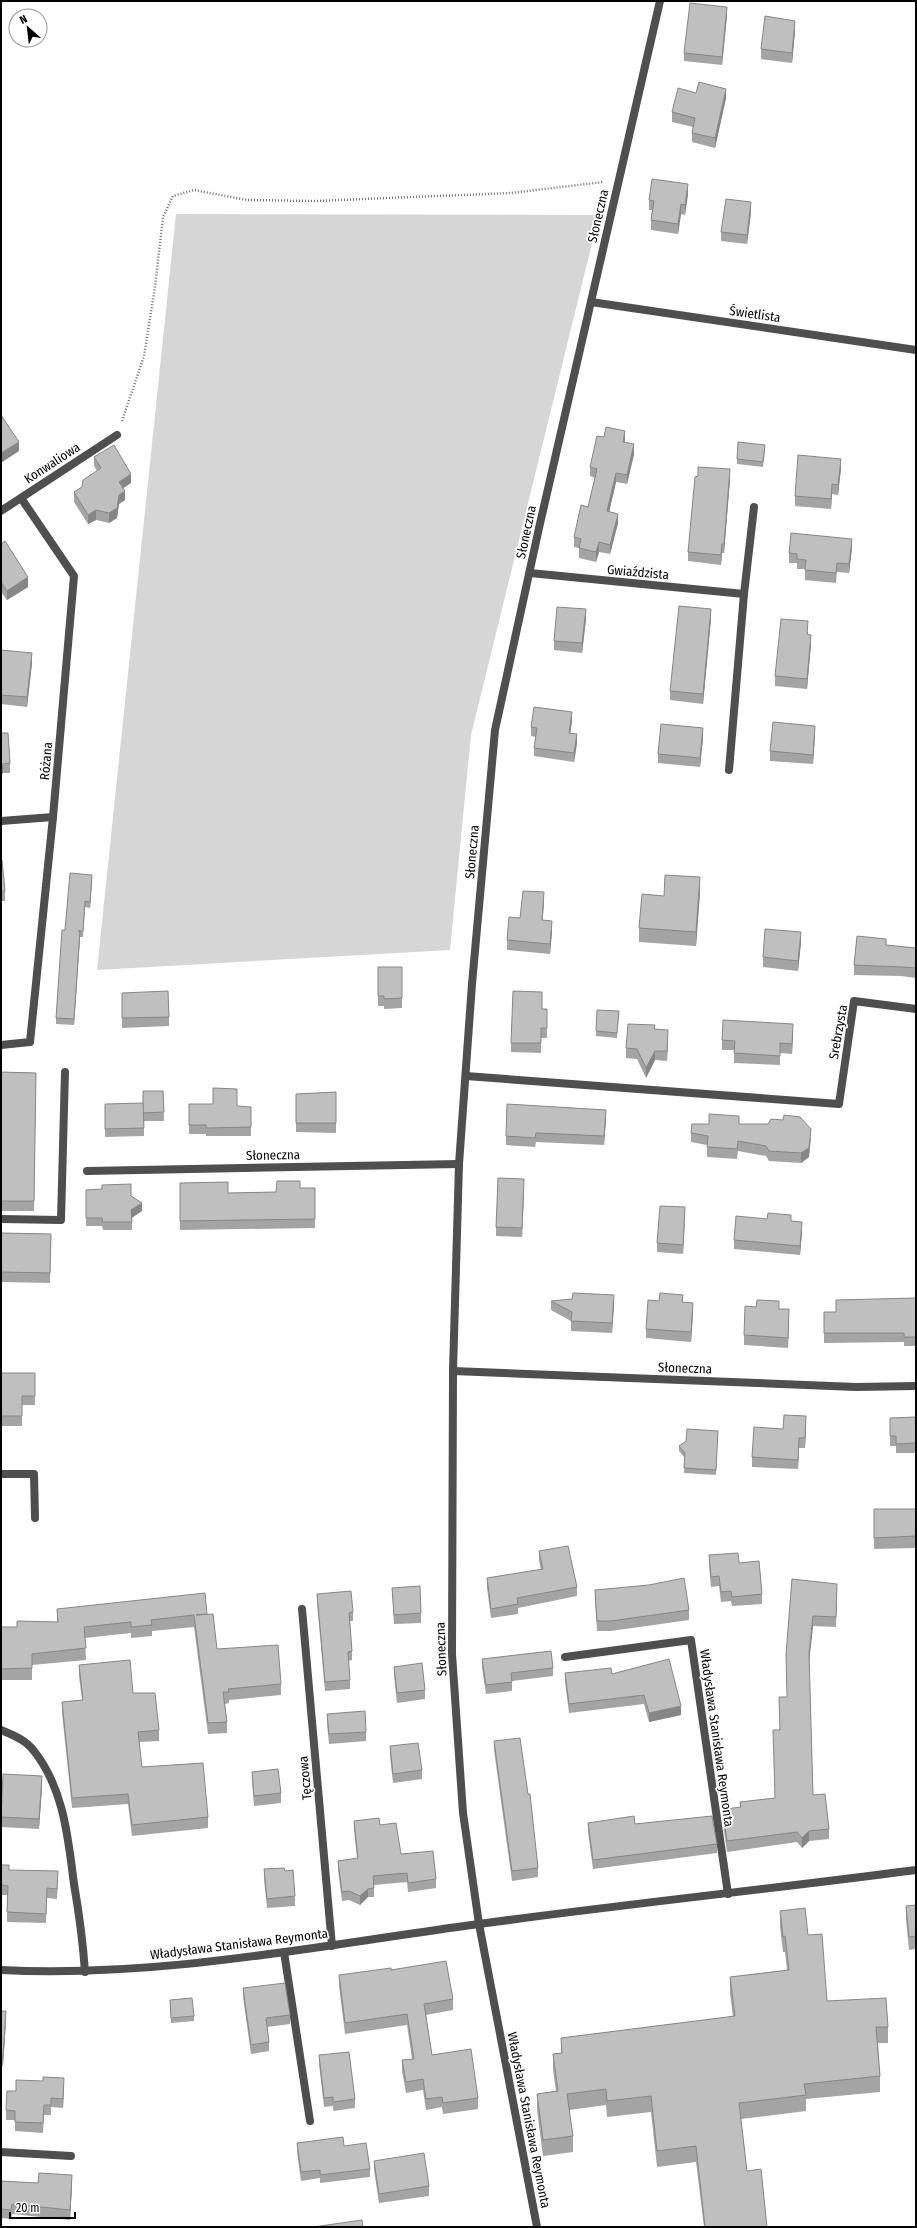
<svg xmlns="http://www.w3.org/2000/svg" width="917" height="2228" font-family="'Fira Sans Condensed',sans-serif">
	<rect width="100%" height="100%" fill="#fff"/>
	<path fill="#d6d6d6" d="M176 214 599 215 471 735 450 950 97 970Z"/>
	<g fill="none" stroke-linecap="round" stroke-linejoin="round">
		<path stroke="#717171" stroke-width="2.5" stroke-dasharray="1 2" stroke-linecap="butt" d="M122 421 144 356 155 287 163 217 173 196 194 190 247 200 315 201 511 193 603 182"/>
		<g stroke="#4f4f4f" stroke-width="8">
			<path d="M565 1657 691 1640 728 1894"/>
			<path d="M284 1952 310 2121"/>
		</g>
		<g stroke="#4f4f4f" stroke-width="8">
			<path d="M591 302 916 350"/>
			<path d="M1 511 117 435"/>
			<path d="M530 573 744 594"/>
			<path d="M729 770 744 594 754 507"/>
			<path d="M1 821 53 817"/>
			<path d="M1 1045 30 1042 53 817 74 576 21 498"/>
			<path d="M466 1076 839 1104 854 1001 916 1009"/>
			<path d="M87 1171 459 1164"/>
			<path d="M1 1219 61 1220 65 1072"/>
			<path d="M453 1371 856 1387 916 1386"/>
			<path d="M1 1474H34L35 1518"/>
			<path d="M302 1609 332 1946"/>
			<path d="M1 1730C13 1735 26 1740 34 1751 64 1789 68 1838 74 1884 79 1913 83 1943 85 1972"/>
			<path d="M1 2152 71 2156"/>
			<path d="M537 2227 479 1924 463 1813 452 1654 453 1371 459 1164 472 984 495 730 539 528 660 1"/>
		</g>
		<path stroke="#4f4f4f" stroke-width="8" d="M1 1970C162 1978 321 1945 479 1924 625 1904 771 1889 916 1870"/>
	</g>
	<g fill="#a4a4a4">
		<path d="M727 16 722 65 684 61V53Z"/>
		<path d="M795 31 792 63 761 59V49Z"/>
		<path d="M696 93 726 98 715 148 692 142V133L693 127 672 122V112Z"/>
		<path d="M688 194 685 215 681 214 678 234 651 230V220L652 210H649V200Z"/>
		<path d="M751 212 747 244 721 241V232Z"/>
		<path d="M625 440V442L634 454 627 484 616 482 609 512 618 523 610 554 599 552 596 562 579 558V548L574 547V537L588 507 595 478 590 476V467Z"/>
		<path d="M765 450 763 467 737 464V459Z"/>
		<path d="M94 457 131 483 123 488 125 500 119 504 117 518 109 523 96 520 88 524 74 502V492L82 487 97 471 94 466Z"/>
		<path d="M841 468 838 495 832 494 831 509 795 506V496Z"/>
		<path d="M730 479 724 553H722L721 565 688 561V552Z"/>
		<path d="M1 544 28 587 7 600 1 592Z"/>
		<path d="M852 548 849 573 837 572 836 583 805 580V569H797V563H789V553Z"/>
		<path d="M586 619 582 653 554 650V641Z"/>
		<path d="M711 619 703 704 670 700V691Z"/>
		<path d="M808 631V634L811 644 807 689 775 686V676Z"/>
		<path d="M1 650 32 663 27 707 1 704Z"/>
		<path d="M572 721 570 733 577 743 574 762 534 756V748L536 737 531 736V727Z"/>
		<path d="M1 733 10 763V773H3Z"/>
		<path d="M815 735 813 764 770 761V751Z"/>
		<path d="M703 738 700 767 658 763V754Z"/>
		<path d="M1 860 5 891V901H1Z"/>
		<path d="M92 881 90 908 85 907 83 937H80L74 1025 56 1024V1018L65 930Z"/>
		<path d="M700 892 696 946 639 942V928L664 896Z"/>
		<path d="M544 902 542 920 552 931 550 954 507 950V940L520 918Z"/>
		<path d="M801 942 798 971 763 967V957Z"/>
		<path d="M886 945 916 948V978L901 976 854 975V965Z"/>
		<path d="M378 967H402V1008L384 1009V1006H378Z"/>
		<path d="M122 993 169 1017V1026L122 1028Z"/>
		<path d="M547 1009V1038H541V1053L511 1052V1043Z"/>
		<path d="M619 1011 617 1038 596 1036V1031Z"/>
		<path d="M655 1029 668 1040 667 1061 655 1060 646 1078 637 1059 626 1058V1048Z"/>
		<path d="M793 1034 792 1054 780 1053V1065L734 1063V1050H722V1040Z"/>
		<path d="M1 1072 36 1073 34 1211H1Z"/>
		<path d="M143 1091H163L164 1121H144V1136L105 1137V1104L143 1115Z"/>
		<path d="M336 1092V1133L296 1132V1094Z"/>
		<path d="M189 1104 251 1107V1136H206V1134H189Z"/>
		<path d="M606 1119 604 1145 536 1142 535 1147 506 1145V1136Z"/>
		<path d="M739 1124 811 1139 809 1157 801 1163 769 1161 766 1156 738 1151 737 1159 707 1157V1145L691 1142V1133Z"/>
		<path d="M180 1183 228 1193 276 1192 300 1188H315V1228L180 1230Z"/>
		<path d="M524 1189 522 1237 496 1236V1227Z"/>
		<path d="M86 1190 131 1196 142 1211 132 1218V1230H103L102 1226H86Z"/>
		<path d="M685 1216 683 1254 657 1252V1243Z"/>
		<path d="M791 1221 802 1232 800 1255 734 1249V1240Z"/>
		<path d="M1 1233 51 1234 50 1283 1 1282Z"/>
		<path d="M916 1298V1346H904V1342L824 1343V1312H836Z"/>
		<path d="M572 1299 614 1304 612 1333 571 1331V1321L551 1310V1301Z"/>
		<path d="M683 1302 693 1313 691 1342 646 1338V1329Z"/>
		<path d="M779 1309 789 1319 788 1348 744 1345V1335Z"/>
		<path d="M1 1373H35V1405H22V1426H1Z"/>
		<path d="M916 1417V1453H896V1446H890V1418Z"/>
		<path d="M806 1426 805 1448H799L798 1469 752 1467V1457Z"/>
		<path d="M718 1431 716 1475 684 1473 685 1458 679 1451V1446Z"/>
		<path d="M916 1509V1548L874 1549V1538Z"/>
		<path d="M539 1551 577 1587V1596L518 1608V1614L491 1618 487 1588V1578L541 1570 539 1561Z"/>
		<path d="M709 1555 739 1563 762 1594V1604L732 1606 731 1601 721 1602 719 1586 711 1587 709 1565Z"/>
		<path d="M792 1579 837 1594 836 1627 813 1626 809 1661 813 1795 829 1829V1839L809 1841 802 1848 797 1842 727 1852 723 1824V1814L726 1813V1809L740 1807V1802L775 1798 779 1730 787 1697Z"/>
		<path d="M392 1588 421 1613V1623L394 1624Z"/>
		<path d="M595 1590 689 1610V1620L611 1631H597L595 1599Z"/>
		<path d="M317 1594 353 1612V1621H350L352 1651V1660L348 1661 350 1680V1689L325 1691 317 1603Z"/>
		<path d="M57 1609 207 1614 217 1649 281 1684V1695L229 1700V1703L225 1704 227 1722V1733L208 1734 194 1627 152 1631V1636L131 1638V1633L85 1638 86 1660 32 1665V1680H1V1627H17L57 1622Z"/>
		<path d="M482 1659 553 1668V1676L512 1681V1691L486 1694 482 1668Z"/>
		<path d="M79 1665 133 1693 159 1730V1741L139 1742 142 1767 208 1817V1828L132 1836 128 1804 72 1808 62 1713V1702L82 1700 79 1676Z"/>
		<path d="M394 1667 425 1690V1699L397 1703 394 1676Z"/>
		<path d="M565 1673 612 1674 681 1715 649 1722 644 1704 569 1713 565 1682Z"/>
		<path d="M327 1714 366 1732V1741L329 1744 327 1724Z"/>
		<path d="M494 1741 538 1868V1877L512 1881 494 1750Z"/>
		<path d="M390 1746 422 1770V1779L393 1783 390 1756Z"/>
		<path d="M252 1772 281 1793V1803L254 1806 252 1781Z"/>
		<path d="M42 1786 39 1829 1 1827V1811Z"/>
		<path d="M354 1821 380 1825 401 1854 436 1879V1888L408 1892 407 1882 374 1885V1897H368L360 1905 349 1900 342 1901 338 1870V1861L357 1858 354 1830Z"/>
		<path d="M588 1823 635 1824 717 1844V1853L593 1869 588 1832Z"/>
		<path d="M1 1865 9 1870 58 1881 57 1899 47 1898 46 1923 7 1922V1895H1Z"/>
		<path d="M264 1869 295 1896V1906L267 1908 264 1879Z"/>
		<path d="M916 1905V1949L909 1950 906 1919V1906Z"/>
		<path d="M780 1911 808 1935 827 2001 888 2027V2043H878L880 2076V2092L806 2099V2111L741 2119 747 2171 767 2227H704L696 2162 657 2167 651 2112 607 2117 606 2105 569 2110 573 2136V2152L543 2156 537 2110V2094L556 2091 553 2070V2054L561 2053V2038L733 2017 730 1993V1977L787 1970 785 1952H783L780 1927Z"/>
		<path d="M391 1970 453 1999V2010L426 2015 432 2055 478 2098V2109L443 2114 442 2107 426 2110 423 2090 406 2093 402 2071V2060L412 2059 407 2025 345 2034 339 1986V1975Z"/>
		<path d="M243 1988 290 2015V2024L267 2027 269 2042V2051L251 2054 243 1997Z"/>
		<path d="M170 2000 194 2016V2021L171 2023Z"/>
		<path d="M1 2011 6 2020 3 2066H1Z"/>
		<path d="M319 2055 355 2099V2108L333 2111V2106L324 2107 319 2064Z"/>
		<path d="M64 2088 63 2108 51 2107V2115H44L43 2133 15 2131V2120H6V2110L16 2091Z"/>
		<path d="M297 2143 344 2146 370 2169V2177L320 2183V2178L301 2181 297 2152Z"/>
		<path d="M374 2161 429 2186V2196L379 2203 374 2170Z"/>
		<path d="M1 2181 72 2185 70 2220 12 2214 11 2219 1 2218Z"/>
	</g>
	<g fill="#868686">
		<path d="M727 7V16L722 65V57Z"/>
		<path d="M795 21V31L792 63V53Z"/>
		<path d="M726 89V98L715 148V138Z"/>
		<path d="M688 184V194L685 215V205Z"/>
		<path d="M751 202V212L747 244V235Z"/>
		<path d="M681 204V214L678 234V224Z"/>
		<path d="M625 431V440L623 452V442Z"/>
		<path d="M19 442V451L1 463V453Z"/>
		<path d="M634 444V454L627 484V475Z"/>
		<path d="M841 459V468L838 495V485Z"/>
		<path d="M730 469V479L724 553V544Z"/>
		<path d="M616 473V482L607 521V511Z"/>
		<path d="M131 474V483L119 491V482Z"/>
		<path d="M832 484V494L831 509V499Z"/>
		<path d="M125 491V500L119 504 117 518 109 523V513L119 495Z"/>
		<path d="M96 510V520L88 524V515Z"/>
		<path d="M618 514V523L610 554V545Z"/>
		<path d="M852 539V548L849 573V564Z"/>
		<path d="M599 542V552L596 562V552Z"/>
		<path d="M722 544V553L721 565V555Z"/>
		<path d="M28 577V587L7 600V591Z"/>
		<path d="M586 609V619L582 653V643Z"/>
		<path d="M711 609V619L703 704V694Z"/>
		<path d="M811 635V644L807 689V679Z"/>
		<path d="M32 653V663L27 707V697Z"/>
		<path d="M572 712V721L569 742V733Z"/>
		<path d="M815 726V735L813 764V755Z"/>
		<path d="M703 728V738L700 767V758Z"/>
		<path d="M577 734V743L574 762V753Z"/>
		<path d="M3 764V773L1 776V766Z"/>
		<path d="M92 875V881L90 908V902Z"/>
		<path d="M700 877V892L696 946V932Z"/>
		<path d="M544 892V902L542 930V920Z"/>
		<path d="M552 921V931L550 954V944Z"/>
		<path d="M80 931V937L74 1025V1019Z"/>
		<path d="M801 932V942L798 971V961Z"/>
		<path d="M793 1024V1034L792 1054V1044Z"/>
		<path d="M668 1030V1040L667 1061V1051Z"/>
		<path d="M655 1051V1060L646 1078V1068Z"/>
		<path d="M606 1110V1119L604 1145V1136Z"/>
		<path d="M811 1129 809 1157 801 1163V1153Z"/>
		<path d="M524 1179V1189L522 1237V1228Z"/>
		<path d="M142 1203V1211L131 1218V1210Z"/>
		<path d="M685 1207V1216L683 1254V1245Z"/>
		<path d="M802 1222V1232L800 1255V1246Z"/>
		<path d="M614 1295V1304L612 1333V1323Z"/>
		<path d="M693 1303V1313L691 1342V1332Z"/>
		<path d="M789 1309V1319L788 1348V1338Z"/>
		<path d="M806 1416V1426L805 1448V1438Z"/>
		<path d="M799 1438V1448L798 1469V1460Z"/>
		<path d="M813 1616V1626L809 1663V1653Z"/>
		<path d="M681 1706V1715L649 1722V1713Z"/>
		<path d="M42 1776V1786L39 1829V1819Z"/>
		<path d="M809 1831V1841L802 1848V1838Z"/>
		<path d="M368 1889V1897L360 1905V1896Z"/>
		<path d="M6 2011V2020L3 2066V2057Z"/>
		<path d="M64 2078V2088L63 2108V2099Z"/>
		<path d="M72 2175V2185L70 2220V2210Z"/>
	</g>
	<g fill="#bfbfbf" stroke="#868686">
		<path d="M690 3 727 7 722 57 684 53Z"/>
		<path d="M765 16 795 21 792 53 761 49Z"/>
		<path d="M699 82 726 89 715 138 692 133 695 118 672 112 678 88 696 93Z"/>
		<path d="M652 179 688 184 685 205 681 204 678 224 651 220 654 201 649 200Z"/>
		<path d="M726 199 751 202 747 235 721 232Z"/>
		<path d="M1 415 19 442 1 453Z"/>
		<path d="M606 427 625 431 623 442 634 444 627 475 616 473 607 511 618 514 610 545 599 542 596 552 579 548 581 539 574 537 581 505 588 507 597 469 590 467 597 436 604 437Z"/>
		<path d="M738 442 765 445 763 462 737 459Z"/>
		<path d="M114 445 131 474 119 482 125 491 119 495 117 508 109 513 96 510 88 515 74 492 82 487 83 480 101 468 94 457Z"/>
		<path d="M798 455 841 459 838 485 832 484 831 499 795 496Z"/>
		<path d="M698 467 730 469 724 544H722L721 555 688 552 695 477 698 476Z"/>
		<path d="M791 533 852 539 849 564 837 563 836 573 805 570 806 560 797 559V554L789 553Z"/>
		<path d="M5 541 28 577 7 591 1 582V544Z"/>
		<path d="M679 606 711 609 703 694 670 691Z"/>
		<path d="M557 607 586 609 582 643 554 641Z"/>
		<path d="M781 619 808 621 807 634 811 635 807 679 775 676Z"/>
		<path d="M1 650 32 653 27 697 1 695Z"/>
		<path d="M534 707 572 712 569 733 577 734 574 753 534 748 537 728 531 727Z"/>
		<path d="M773 722 815 726 813 755 770 751Z"/>
		<path d="M661 724 703 728 700 758 658 754Z"/>
		<path d="M1 733H8L10 763 3 764 1 766Z"/>
		<path d="M1 860H2L5 891H1Z"/>
		<path d="M70 873 92 875 90 902 85 901 83 931H78H80L74 1019 56 1018 62 930H65Z"/>
		<path d="M665 875 700 877 696 932 639 928 642 894 664 896Z"/>
		<path d="M523 891 544 892 542 920 552 921 550 944 507 940 509 917 520 918Z"/>
		<path d="M765 929 801 932 798 961 763 957Z"/>
		<path d="M857 936 886 939V945L916 948V968L901 967 854 965Z"/>
		<path d="M378 967H402V998L384 999V996H378Z"/>
		<path d="M168 991 169 1017 122 1018V993Z"/>
		<path d="M513 991 542 992V1009H547V1028H541V1043H511Z"/>
		<path d="M597 1010 619 1011 617 1033 596 1031Z"/>
		<path d="M723 1020 793 1024 792 1044 780 1043V1056L734 1053 735 1041 722 1040Z"/>
		<path d="M628 1024 655 1025 654 1029 668 1030 667 1051H655L646 1068 637 1049 626 1048Z"/>
		<path d="M1 1072 36 1073 34 1201H1Z"/>
		<path d="M213 1088 237 1089V1106L251 1107V1127L206 1128V1125H189V1104H213Z"/>
		<path d="M143 1091H163L164 1112 143 1113Z"/>
		<path d="M336 1092V1123H296V1094Z"/>
		<path d="M143 1103 144 1128 105 1129V1104Z"/>
		<path d="M507 1104 606 1110 604 1136 536 1133 535 1138 506 1136Z"/>
		<path d="M709 1114 739 1116V1124H768L771 1119 783 1120 784 1115 800 1117 811 1129 809 1148 801 1153 769 1151 766 1146 738 1141 737 1149 707 1147 708 1136 691 1133 692 1124H709Z"/>
		<path d="M498 1178 524 1179 522 1228 496 1227Z"/>
		<path d="M277 1181H300V1188H315V1219L180 1221V1183L228 1182V1193L276 1192Z"/>
		<path d="M131 1184V1196L142 1203 131 1210 132 1222H103L102 1218H86V1190L102 1189V1185Z"/>
		<path d="M660 1206 685 1207 683 1245 657 1243Z"/>
		<path d="M768 1213 791 1215V1221L802 1222 800 1246 734 1240 736 1216 767 1219Z"/>
		<path d="M1 1233 51 1234 50 1273 1 1272Z"/>
		<path d="M573 1293 614 1295 612 1323 571 1321 572 1312 551 1301 572 1299Z"/>
		<path d="M660 1293 683 1295 682 1302 693 1303 691 1332 646 1329 648 1300 659 1301Z"/>
		<path d="M916 1298V1337H904V1333H824V1312H836V1300Z"/>
		<path d="M757 1300 779 1301V1309H789L788 1338 744 1335 745 1306 756 1307Z"/>
		<path d="M1 1373H35V1396H22V1416H1Z"/>
		<path d="M784 1415 806 1416 805 1438H799L798 1460 752 1457 754 1427 783 1429Z"/>
		<path d="M916 1417V1443L896 1444V1436H890V1418Z"/>
		<path d="M687 1429 718 1431 716 1470 684 1468 685 1453 679 1446 686 1441Z"/>
		<path d="M874 1509H916V1536L874 1538Z"/>
		<path d="M568 1546 577 1587 517 1598 518 1604 491 1609 487 1578 543 1569 539 1551Z"/>
		<path d="M738 1553 739 1563 759 1561 762 1594 732 1597 731 1591 721 1592 719 1576 711 1577 709 1555Z"/>
		<path d="M684 1578 689 1610 611 1621H597L595 1590 649 1585Z"/>
		<path d="M792 1579 837 1584 836 1617 813 1616 809 1653 813 1795 825 1794 829 1829 809 1831 802 1838 797 1832 727 1841 723 1814 726 1813V1809L741 1807 740 1802 775 1798 773 1730H780L779 1697H787L786 1654Z"/>
		<path d="M420 1586 421 1613 394 1615 392 1588Z"/>
		<path d="M351 1591 353 1612 349 1613 352 1651 348 1652 350 1680 325 1682 317 1594Z"/>
		<path d="M205 1593 207 1614 196 1615 213 1614 217 1649 278 1645 281 1684 228 1689 229 1692H223L227 1722 208 1723 194 1615 151 1620 152 1625 131 1627V1622L84 1627 86 1648 32 1654V1668L1 1669V1627H17V1621L58 1622 57 1609Z"/>
		<path d="M551 1651 553 1668 511 1673 512 1682 486 1685 482 1659Z"/>
		<path d="M669 1659 681 1706 649 1713 644 1695 569 1704 565 1673 611 1668 612 1674Z"/>
		<path d="M130 1660 133 1693H155L159 1730 138 1732 142 1767 203 1763 208 1817 132 1825 128 1794 72 1798 62 1702 83 1700 79 1665Z"/>
		<path d="M422 1663 425 1690 397 1693 394 1667Z"/>
		<path d="M365 1711 366 1732 329 1734 327 1714Z"/>
		<path d="M520 1738 528 1794H530L538 1868 512 1871 494 1741Z"/>
		<path d="M418 1743 422 1770 393 1774 390 1746Z"/>
		<path d="M278 1769 281 1793 254 1796 252 1772Z"/>
		<path d="M3 1774 42 1776 39 1819 1 1817Z"/>
		<path d="M634 1816 635 1824 712 1816 717 1844 593 1860 588 1823Z"/>
		<path d="M379 1818 380 1825 396 1823 401 1854 433 1851 436 1879 408 1883 407 1873 373 1876 374 1888 368 1889 360 1896 349 1891 342 1892 338 1861 358 1858 354 1821Z"/>
		<path d="M1 1865H9V1870L58 1871 57 1889 47 1888 46 1914 7 1912 8 1886 1 1885Z"/>
		<path d="M284 1868 285 1871 293 1870 295 1896 267 1899 264 1869Z"/>
		<path d="M916 1905V1936L909 1937 906 1906Z"/>
		<path d="M805 1908 808 1935 822 1934 827 2001 886 1998 888 2027H876L880 2076 804 2084 806 2095 739 2103 747 2171 761 2169 767 2227H705L696 2146 657 2151 651 2096 607 2101 606 2089 567 2094 573 2136 543 2140 537 2094 558 2091 553 2054 562 2053 561 2038 735 2016 730 1977 789 1970 785 1936 783 1937 780 1911Z"/>
		<path d="M446 1961 453 1999 424 2004 432 2055 471 2049 478 2098 443 2103 442 2097 426 2099 423 2079 406 2082 402 2060 414 2059 407 2014 345 2023 339 1975 391 1968V1970Z"/>
		<path d="M285 1983 290 2015 266 2018 269 2042 251 2045 243 1988Z"/>
		<path d="M192 1998 194 2016 171 2018 170 2000Z"/>
		<path d="M1 2011H6L3 2057H1Z"/>
		<path d="M349 2052 355 2099 333 2102V2097L324 2098 319 2055Z"/>
		<path d="M43 2077 64 2078 63 2099 51 2098V2105H44L43 2123 15 2122V2111L6 2110 7 2091H16V2080L43 2081Z"/>
		<path d="M343 2137 344 2146 366 2143 370 2169 320 2175V2170L301 2172 297 2143Z"/>
		<path d="M424 2153 429 2186 379 2194 374 2161Z"/>
		<path d="M39 2173 72 2175 70 2210 12 2204 11 2210 1 2209V2181L38 2183Z"/>
		<path d="M362 2220 363 2227H313Z"/>
	</g>
	<g text-anchor="middle" dominant-baseline="central" stroke-width="3.5" stroke-linejoin="round" paint-order="stroke">
		<g font-size="13" fill="#000" stroke="#fff">
			<text transform="translate(598 216) rotate(-77)">Słoneczna</text>
			<text transform="translate(755 314) rotate(8)">Świetlista</text>
			<text transform="translate(52 463) rotate(-33)">Konwaliowa</text>
			<text transform="translate(526 532) rotate(-78)">Słoneczna</text>
			<text transform="translate(638 572) rotate(5)">Gwiaździsta</text>
			<text transform="translate(46 761) rotate(-85)">Różana</text>
			<text transform="translate(472 852) rotate(-85)">Słoneczna</text>
			<text transform="translate(838 1032) rotate(-80)">Srebrzysta</text>
			<text transform="translate(273 1155) rotate(-1)">Słoneczna</text>
			<text transform="translate(685 1368) rotate(2)">Słoneczna</text>
			<text transform="translate(441 1649) rotate(-92)">Słoneczna</text>
			<text transform="translate(717 1738) rotate(82)">Władysława Stanisława Reymonta</text>
			<text transform="translate(305 1778) rotate(-95)">Tęczowa</text>
			<text transform="translate(239 1944) rotate(-7)">Władysława Stanisława Reymonta</text>
			<text transform="translate(529 2120) rotate(79)">Władysława Stanisława Reymonta</text>
		</g>
	</g>
	<rect width="917" height="2228" fill="none" stroke="#000000" stroke-width="4"/>
	<g transform="translate(28 28) rotate(332)"><circle r="19" fill="#ffffff" stroke="#999999"/>
	<path d="M0-3L7 15L0 10L-7 15Z" fill="#000000"/>
	<text y="-6" font-size="11" font-weight="bold" text-anchor="middle" fill="#000000">N</text>
	</g>
	<path d="M10 2212v6h65v-6" fill="none" stroke="#000000" stroke-width="2"/>
	<text x="16" y="2212" font-size="12" fill="#000000" stroke="#ffffff" stroke-width="3" paint-order="stroke">20 m</text>
</svg>
